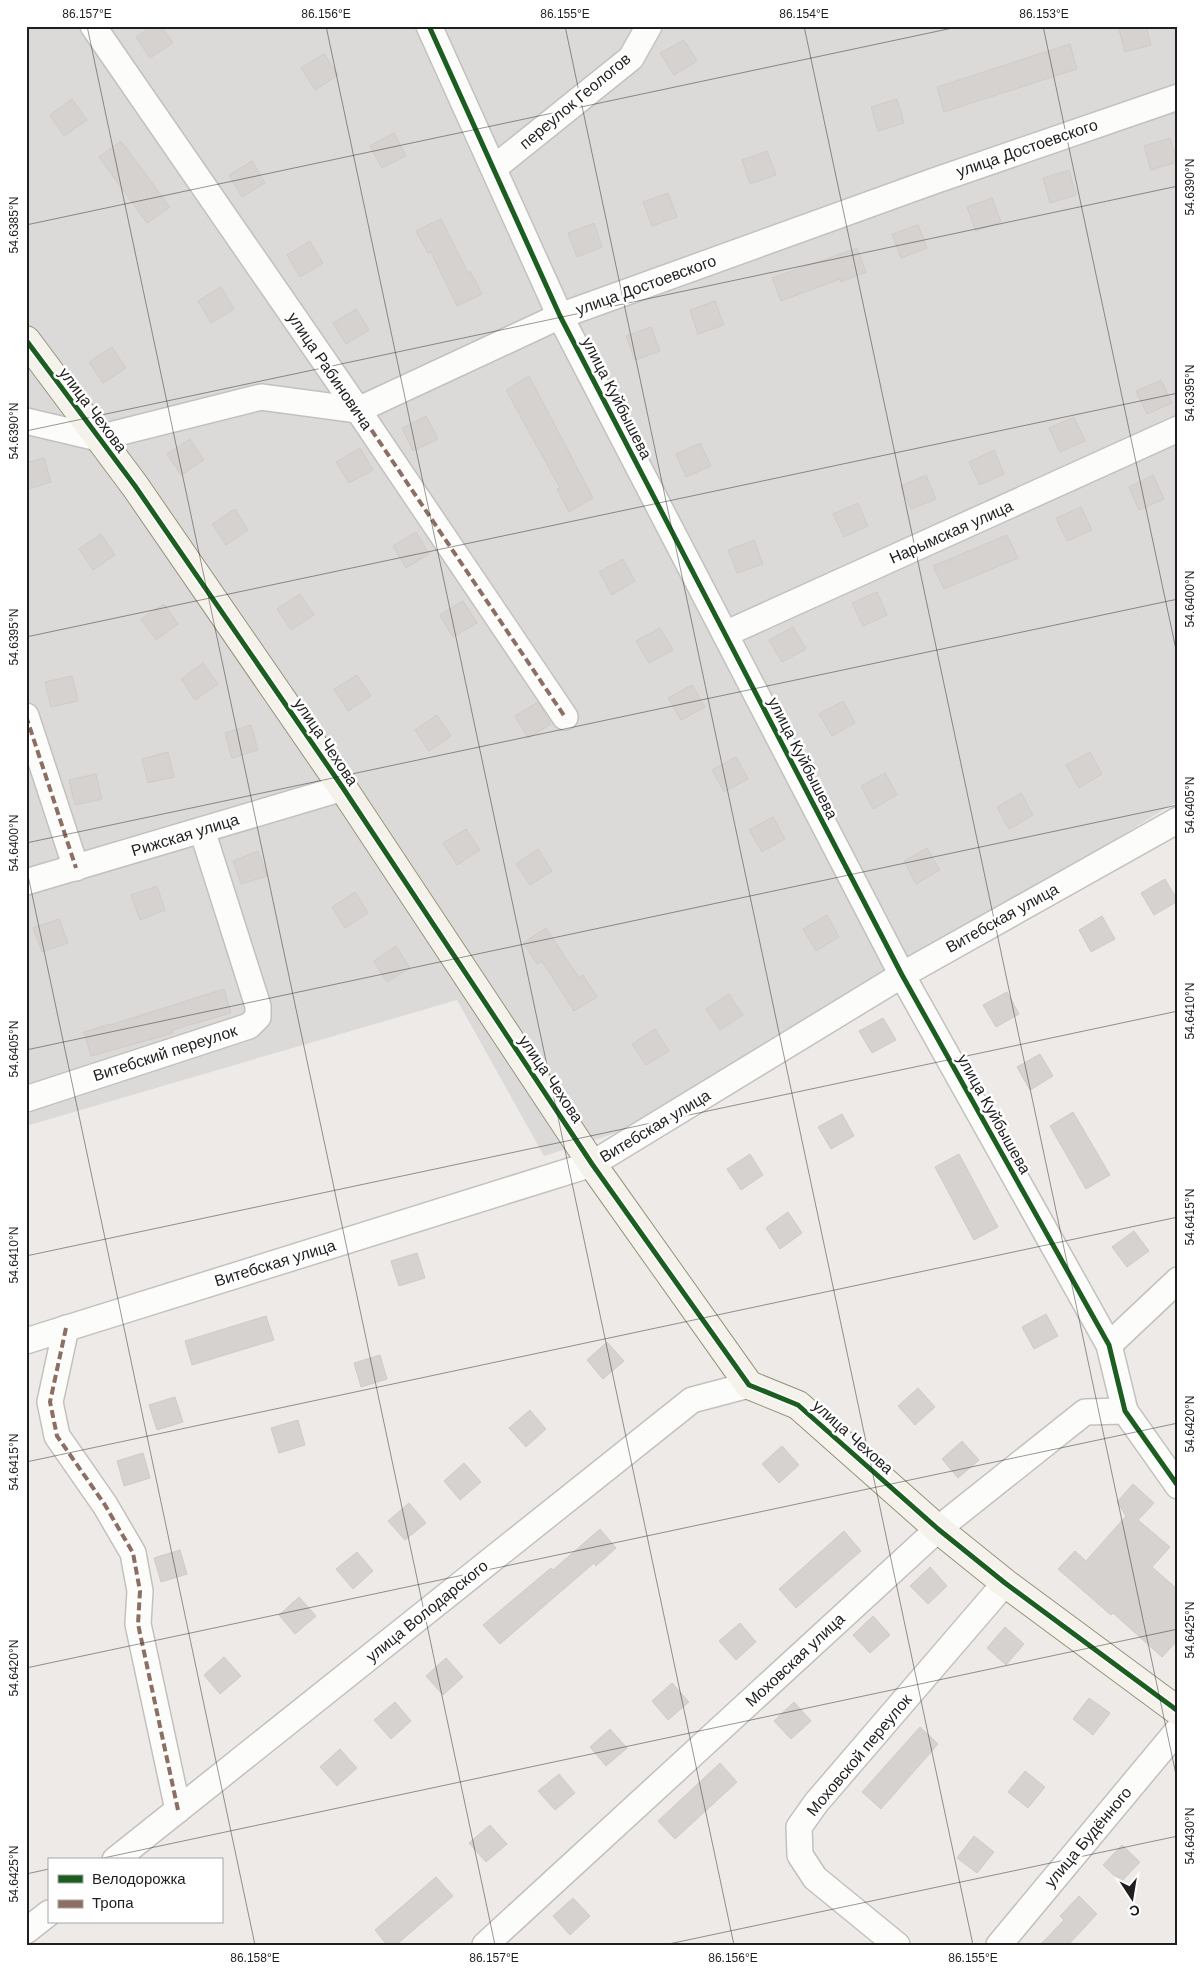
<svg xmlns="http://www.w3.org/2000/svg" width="1204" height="1971" font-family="Arial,sans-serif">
	<rect width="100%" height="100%" fill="#edeae7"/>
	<path fill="#dcdad9" d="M26 26H1178V801L1018 899 616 1133 544 1156 457 1000 26 1126Z"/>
	<g fill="#d6d2cf" stroke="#d1cac8">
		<path d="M152 26H161L173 43 150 58 136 37Z"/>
		<path d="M1118 26H1146L1151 45 1125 52Z"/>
		<path d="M684 40 697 61 674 75 660 53Z"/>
		<path d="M1070 44 1077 69 944 112 937 87Z"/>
		<path d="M324 54 338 75 315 90 301 68Z"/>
		<path d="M72 99 87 120 64 136 50 115Z"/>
		<path d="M897 99 904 123 878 131 871 107Z"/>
		<path d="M394 133 406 156 382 168 370 146Z"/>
		<path d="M1170 138 1177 162 1151 170 1144 146Z"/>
		<path d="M121 141 170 207 147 223 99 157Z"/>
		<path d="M767 151 776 175 750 184 742 160Z"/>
		<path d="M252 161 265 183 242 197 229 175Z"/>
		<path d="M1069 170 1076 195 1050 203 1043 178Z"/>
		<path d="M668 193 677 217 652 226 643 202Z"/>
		<path d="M992 198 1001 222 976 231 967 207Z"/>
		<path d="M441 219 468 273 470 271 482 294 457 306 431 252 428 253 416 231Z"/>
		<path d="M594 223 602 247 577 257 568 233Z"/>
		<path d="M918 225 927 248 901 258 892 234Z"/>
		<path d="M310 241 323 263 300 277 287 255Z"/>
		<path d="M857 248 866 272 841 282 840 279 781 301 772 278Z"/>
		<path d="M221 287 234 309 211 323 198 301Z"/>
		<path d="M715 301 724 325 698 334 690 310Z"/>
		<path d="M356 309 369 330 346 344 333 323Z"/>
		<path d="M651 327 660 351 635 360 626 336Z"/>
		<path d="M112 347 126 368 103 383 89 362Z"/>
		<path d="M529 376 593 498 569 512 557 489 560 488 506 390Z"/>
		<path d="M1161 380 1172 403 1147 414 1136 391Z"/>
		<path d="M426 416 438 439 413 451 402 428Z"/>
		<path d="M1074 417 1085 441 1060 452 1049 428Z"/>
		<path d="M190 439 204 460 181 475 167 454Z"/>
		<path d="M700 443 711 466 686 477 676 454Z"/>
		<path d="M360 448 373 470 349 483 336 462Z"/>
		<path d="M994 450 1004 474 980 485 969 462Z"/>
		<path d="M44 458 51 482 26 490V463Z"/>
		<path d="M926 475 936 499 911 509 901 486Z"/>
		<path d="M1153 475 1164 499 1139 510 1129 487Z"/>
		<path d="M858 503 868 526 844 537 833 514Z"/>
		<path d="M1081 507 1092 530 1067 541 1056 518Z"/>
		<path d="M235 509 248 530 226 545 212 524Z"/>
		<path d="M416 532 429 554 406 568 393 546Z"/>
		<path d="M101 534 115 555 93 570 79 549Z"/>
		<path d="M1007 535 1018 558 944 589 933 566Z"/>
		<path d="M754 540 763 564 737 573 728 550Z"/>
		<path d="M623 559 635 581 612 595 599 572Z"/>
		<path d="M877 592 887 615 863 626 852 603Z"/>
		<path d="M300 594 314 615 291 630 277 609Z"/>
		<path d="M463 601 477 623 453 637 440 615Z"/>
		<path d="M164 604 178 624 156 640 141 619Z"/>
		<path d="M793 627 806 649 782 662 769 640Z"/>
		<path d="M660 628 673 650 649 663 636 641Z"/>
		<path d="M203 663 218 684 195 700 181 679Z"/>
		<path d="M357 675 371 696 348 711 334 689Z"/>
		<path d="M72 676 78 701 51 707 45 682Z"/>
		<path d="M692 685 705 707 681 720 668 698Z"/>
		<path d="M843 701 855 723 832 736 819 714Z"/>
		<path d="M538 702 551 724 528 738 515 716Z"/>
		<path d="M437 715 451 736 429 751 415 730Z"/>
		<path d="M251 725 258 750 232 758 225 733Z"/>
		<path d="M168 752 174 777 148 783 142 759Z"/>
		<path d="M1090 752 1102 774 1079 788 1066 765Z"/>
		<path d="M736 757 748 779 724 792 712 770Z"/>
		<path d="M885 773 897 795 873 809 861 786Z"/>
		<path d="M96 774 102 799 75 805 69 780Z"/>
		<path d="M1021 793 1033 815 1009 829 997 807Z"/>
		<path d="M773 817 785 839 762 852 749 830Z"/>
		<path d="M466 829 480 850 457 865 443 843Z"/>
		<path d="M927 848 940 870 916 884 904 861Z"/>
		<path d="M538 849 552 871 530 885 516 864Z"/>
		<path d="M258 851 267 876 241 884 233 861Z"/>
		<path d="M1165 879 1178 901 1154 915 1141 893Z"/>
		<path d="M157 886 165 910 140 920 131 895Z"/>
		<path d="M355 892 368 913 345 928 332 907Z"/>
		<path d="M827 915 839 937 816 951 803 929Z"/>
		<path d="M1102 916 1115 939 1091 952 1079 930Z"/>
		<path d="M59 919 68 943 42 952 33 928Z"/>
		<path d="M546 928 579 978 583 975 597 997 574 1011 542 961 537 964 523 943Z"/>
		<path d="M396 946 410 968 387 982 374 961Z"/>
		<path d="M224 989 231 1013 172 1030 173 1033 91 1056 84 1032 110 1024V1025Z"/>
		<path d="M1007 992 1019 1014 996 1027 983 1005Z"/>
		<path d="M729 994 743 1015 720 1030 706 1009Z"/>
		<path d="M883 1018 896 1040 872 1053 859 1031Z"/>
		<path d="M655 1029 669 1051 646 1065 632 1044Z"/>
		<path d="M1040 1054 1053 1076 1030 1090 1017 1067Z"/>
		<path d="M1073 1112 1110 1175 1086 1189 1050 1126Z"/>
		<path d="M842 1114 854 1136 831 1149 818 1127Z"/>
		<path d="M750 1154 763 1175 741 1190 727 1169Z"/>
		<path d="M959 1154 998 1227 974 1240 935 1167Z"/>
		<path d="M788 1212 802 1233 780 1249 766 1228Z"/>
		<path d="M1134 1231 1149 1251 1127 1267 1112 1247Z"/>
		<path d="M417 1253 425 1278 399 1286 391 1261Z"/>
		<path d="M1046 1314 1058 1336 1034 1349 1022 1327Z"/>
		<path d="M266 1316 274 1340 192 1365 185 1341Z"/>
		<path d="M607 1342 624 1361 603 1379 587 1360Z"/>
		<path d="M380 1355 387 1379 361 1387 354 1363Z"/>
		<path d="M918 1388 935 1407 915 1425 898 1406Z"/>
		<path d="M175 1397 183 1422 157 1430 149 1405Z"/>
		<path d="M530 1410 546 1429 526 1447 509 1428Z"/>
		<path d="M298 1420 305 1445 279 1453 271 1428Z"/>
		<path d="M962 1441 979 1460 958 1478 942 1459Z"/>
		<path d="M782 1446 799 1465 779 1483 762 1464Z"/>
		<path d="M143 1453 150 1478 124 1486 117 1461Z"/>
		<path d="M464 1463 481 1482 460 1500 444 1481Z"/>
		<path d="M1133 1484 1154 1503 1138 1520 1170 1547 1152 1567 1178 1590V1640L1162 1657 1113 1613 1111 1615 1058 1569 1075 1551 1086 1561 1126 1516 1117 1502Z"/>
		<path d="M409 1503 426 1523 405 1540 388 1521Z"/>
		<path d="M600 1529 616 1548 596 1566 594 1563 500 1644 483 1625 551 1568 553 1570Z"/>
		<path d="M844 1531 861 1551 796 1608 779 1589Z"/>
		<path d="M180 1550 187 1574 161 1582 154 1558Z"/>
		<path d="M357 1552 373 1571 353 1589 336 1569Z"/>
		<path d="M930 1567 947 1586 928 1604 910 1586Z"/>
		<path d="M299 1597 316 1616 295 1634 279 1615Z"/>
		<path d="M873 1616 890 1635 870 1653 853 1635Z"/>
		<path d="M740 1623 756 1642 736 1660 719 1641Z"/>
		<path d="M1005 1627 1024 1644 1006 1665 987 1648Z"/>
		<path d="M224 1657 241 1676 220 1694 204 1675Z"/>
		<path d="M446 1658 463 1677 443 1695 426 1676Z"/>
		<path d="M672 1683 689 1702 668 1720 652 1701Z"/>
		<path d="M1089 1698 1110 1713 1093 1735 1073 1719Z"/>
		<path d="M395 1702 411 1721 391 1739 374 1720Z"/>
		<path d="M794 1702 811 1721 791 1739 774 1721Z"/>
		<path d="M920 1727 938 1744 881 1809 862 1792Z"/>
		<path d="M610 1729 627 1748 606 1766 590 1747Z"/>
		<path d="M340 1749 357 1768 337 1786 320 1767Z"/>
		<path d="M720 1763 737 1782 675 1839 658 1821Z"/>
		<path d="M1025 1771 1045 1787 1028 1808 1008 1792Z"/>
		<path d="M559 1774 575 1793 555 1810 538 1791Z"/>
		<path d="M490 1825 507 1844 486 1862 469 1843Z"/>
		<path d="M974 1836 994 1852 977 1873 957 1858Z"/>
		<path d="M1122 1845 1140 1862 1121 1882 1103 1865Z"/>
		<path d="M436 1877 453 1896 396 1945H387L375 1930Z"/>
		<path d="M1079 1896 1097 1914 1068 1945H1040L1064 1920 1060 1916Z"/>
		<path d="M573 1898 590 1916 570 1935 553 1916Z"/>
	</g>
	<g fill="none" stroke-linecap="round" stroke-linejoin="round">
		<g stroke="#c3c1c0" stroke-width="28">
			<g id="street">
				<path d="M93 26 358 410 565 717"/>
				<path d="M429 26 560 316 902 975 1109 1345 1125 1411 1178 1486"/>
				<path d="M494 168 631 58 649 26"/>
				<path d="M26 421 98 438 261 397 358 410 560 316 934 181 1178 97"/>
				<path d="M725 634 1178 429"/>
				<path d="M26 716 76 868"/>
				<path d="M26 882 343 788"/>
				<path d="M26 1099 249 1026 258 1017V1006L202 830"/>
				<path d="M66 1328 50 1402 57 1436 105 1505 133 1553 140 1591 138 1624 178 1810"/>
				<path d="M26 1341 592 1164 902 975 1178 820"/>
				<path d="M1109 1345 1178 1280"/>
				<path d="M115 1860 692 1400 749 1385"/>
				<path d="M26 1931 49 1913"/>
				<path d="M485 1945 938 1529 1085 1412 1125 1411"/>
				<path d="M897 1945 815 1878 800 1855 799 1827 816 1803 1005 1583"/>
				<path d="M999 1945 1178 1730"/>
			</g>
		</g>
		<g stroke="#98937e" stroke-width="30">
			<path id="secondary" d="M26 340 135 486 343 788 592 1164 749 1385 798 1405 938 1529 1005 1583 1178 1711"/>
		</g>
		<use href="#street" stroke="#fcfcfb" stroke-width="25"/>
		<use href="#secondary" stroke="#f4f2ea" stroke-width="28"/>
		<g stroke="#8d6e63" stroke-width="4" stroke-dasharray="8 4" stroke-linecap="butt">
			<path d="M358 410 565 717"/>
			<path d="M26 716 76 868"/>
			<path d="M66 1328 50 1402 57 1436 105 1505 133 1553 140 1591 138 1624 178 1810"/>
		</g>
		<g stroke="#fff" stroke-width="8">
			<g id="cycleway">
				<path d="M429 26 560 316 902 975 1109 1345 1125 1411 1178 1486"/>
				<path d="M26 340 135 486 343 788 592 1164 749 1385 798 1405 938 1529 1005 1583 1178 1711"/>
			</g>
		</g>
		<use href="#cycleway" stroke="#1b5e20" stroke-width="5"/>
	</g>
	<path fill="none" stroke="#1f1f1f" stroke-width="1" stroke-opacity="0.45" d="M87 26 495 1945M326 26 734 1945M565 26 973 1945M804 26 1178 1784M1043 26 1178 659M26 225 962 26M26 431 1178 186M26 637 1178 393M26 843 1178 599M26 866 255 1945M26 1050 1178 805M26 1256 1178 1011M26 1462 1178 1217M26 1668 1178 1423M94 1860 1178 1629M26 1874 49 1869M664 1945 1178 1836"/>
	<g text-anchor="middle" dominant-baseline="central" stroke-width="5" stroke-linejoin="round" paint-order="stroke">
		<g font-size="16" fill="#1f1f1f" stroke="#fff">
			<text transform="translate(575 101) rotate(-40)">переулок Геологов</text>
			<text transform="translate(1027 148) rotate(-19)">улица Достоевского</text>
			<text transform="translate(646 285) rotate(-20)">улица Достоевского</text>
			<text transform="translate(330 371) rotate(56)">улица Рабиновича</text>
			<text transform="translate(617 398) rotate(63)">улица Куйбышева</text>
			<text transform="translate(93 410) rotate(53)">улица Чехова</text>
			<text transform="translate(951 532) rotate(-24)">Нарымская улица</text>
			<text transform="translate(326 742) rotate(56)">улица Чехова</text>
			<text transform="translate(803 758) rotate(63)">улица Куйбышева</text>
			<text transform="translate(185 835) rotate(-17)">Рижская улица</text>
			<text transform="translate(1002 918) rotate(-29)">Витебская улица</text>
			<text transform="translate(165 1053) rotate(-18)">Витебский переулок</text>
			<text transform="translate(551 1079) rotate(56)">улица Чехова</text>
			<text transform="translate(994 1114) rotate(61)">улица Куйбышева</text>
			<text transform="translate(655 1126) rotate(-31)">Витебская улица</text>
			<text transform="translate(275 1263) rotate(-17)">Витебская улица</text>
			<text transform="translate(853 1437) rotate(42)">улица Чехова</text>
			<text transform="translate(427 1611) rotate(-39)">улица Володарского</text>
			<text transform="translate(795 1660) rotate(-43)">Моховская улица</text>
			<text transform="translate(859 1755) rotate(-50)">Моховской переулок</text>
			<text transform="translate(1088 1837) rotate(-50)">улица Будённого</text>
		</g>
	</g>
	<rect width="1204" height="1971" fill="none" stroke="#ffffff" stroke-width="55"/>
	<rect x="48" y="1858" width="175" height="65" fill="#ffffff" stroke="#a5a5a5"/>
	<rect x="58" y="1875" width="25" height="8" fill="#1b5e20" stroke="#a5a5a5"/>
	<text x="92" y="1884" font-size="15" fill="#1f1f1f">Велодорожка</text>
	<rect x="58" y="1900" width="25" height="8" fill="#8d6e63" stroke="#a5a5a5"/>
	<text x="92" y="1908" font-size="15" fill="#1f1f1f">Тропа</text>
	<g transform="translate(1132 1898) rotate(168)" stroke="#ffffff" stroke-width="4" paint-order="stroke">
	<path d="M0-4L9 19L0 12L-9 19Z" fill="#1f1f1f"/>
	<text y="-8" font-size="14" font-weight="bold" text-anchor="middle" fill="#1f1f1f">С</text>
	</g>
	<rect x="28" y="28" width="1148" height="1916" fill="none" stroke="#1f1f1f" stroke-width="2"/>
	<g font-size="12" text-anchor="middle" fill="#1f1f1f">
		<text x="87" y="18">86.157°E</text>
		<text x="326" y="18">86.156°E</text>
		<text x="565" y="18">86.155°E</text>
		<text x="804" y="18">86.154°E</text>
		<text x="1044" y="18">86.153°E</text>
		<text transform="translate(1190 187) rotate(-90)" y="4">54.6390°N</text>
		<text transform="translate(14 225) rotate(-90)" y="4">54.6385°N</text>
		<text transform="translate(1190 393) rotate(-90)" y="4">54.6395°N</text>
		<text transform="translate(14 431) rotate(-90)" y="4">54.6390°N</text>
		<text transform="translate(1190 599) rotate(-90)" y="4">54.6400°N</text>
		<text transform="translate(14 637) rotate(-90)" y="4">54.6395°N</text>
		<text transform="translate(1190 805) rotate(-90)" y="4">54.6405°N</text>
		<text transform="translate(14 843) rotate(-90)" y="4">54.6400°N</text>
		<text transform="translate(1190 1011) rotate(-90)" y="4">54.6410°N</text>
		<text transform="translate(14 1049) rotate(-90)" y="4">54.6405°N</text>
		<text transform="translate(1190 1217) rotate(-90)" y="4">54.6415°N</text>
		<text transform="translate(14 1255) rotate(-90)" y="4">54.6410°N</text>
		<text transform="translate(1190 1424) rotate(-90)" y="4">54.6420°N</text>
		<text transform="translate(14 1462) rotate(-90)" y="4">54.6415°N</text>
		<text transform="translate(1190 1630) rotate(-90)" y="4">54.6425°N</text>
		<text transform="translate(14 1668) rotate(-90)" y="4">54.6420°N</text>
		<text transform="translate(1190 1836) rotate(-90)" y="4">54.6430°N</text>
		<text transform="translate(14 1874) rotate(-90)" y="4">54.6425°N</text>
		<text x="255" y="1962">86.158°E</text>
		<text x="494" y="1962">86.157°E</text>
		<text x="733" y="1962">86.156°E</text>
		<text x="973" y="1962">86.155°E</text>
	</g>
</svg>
